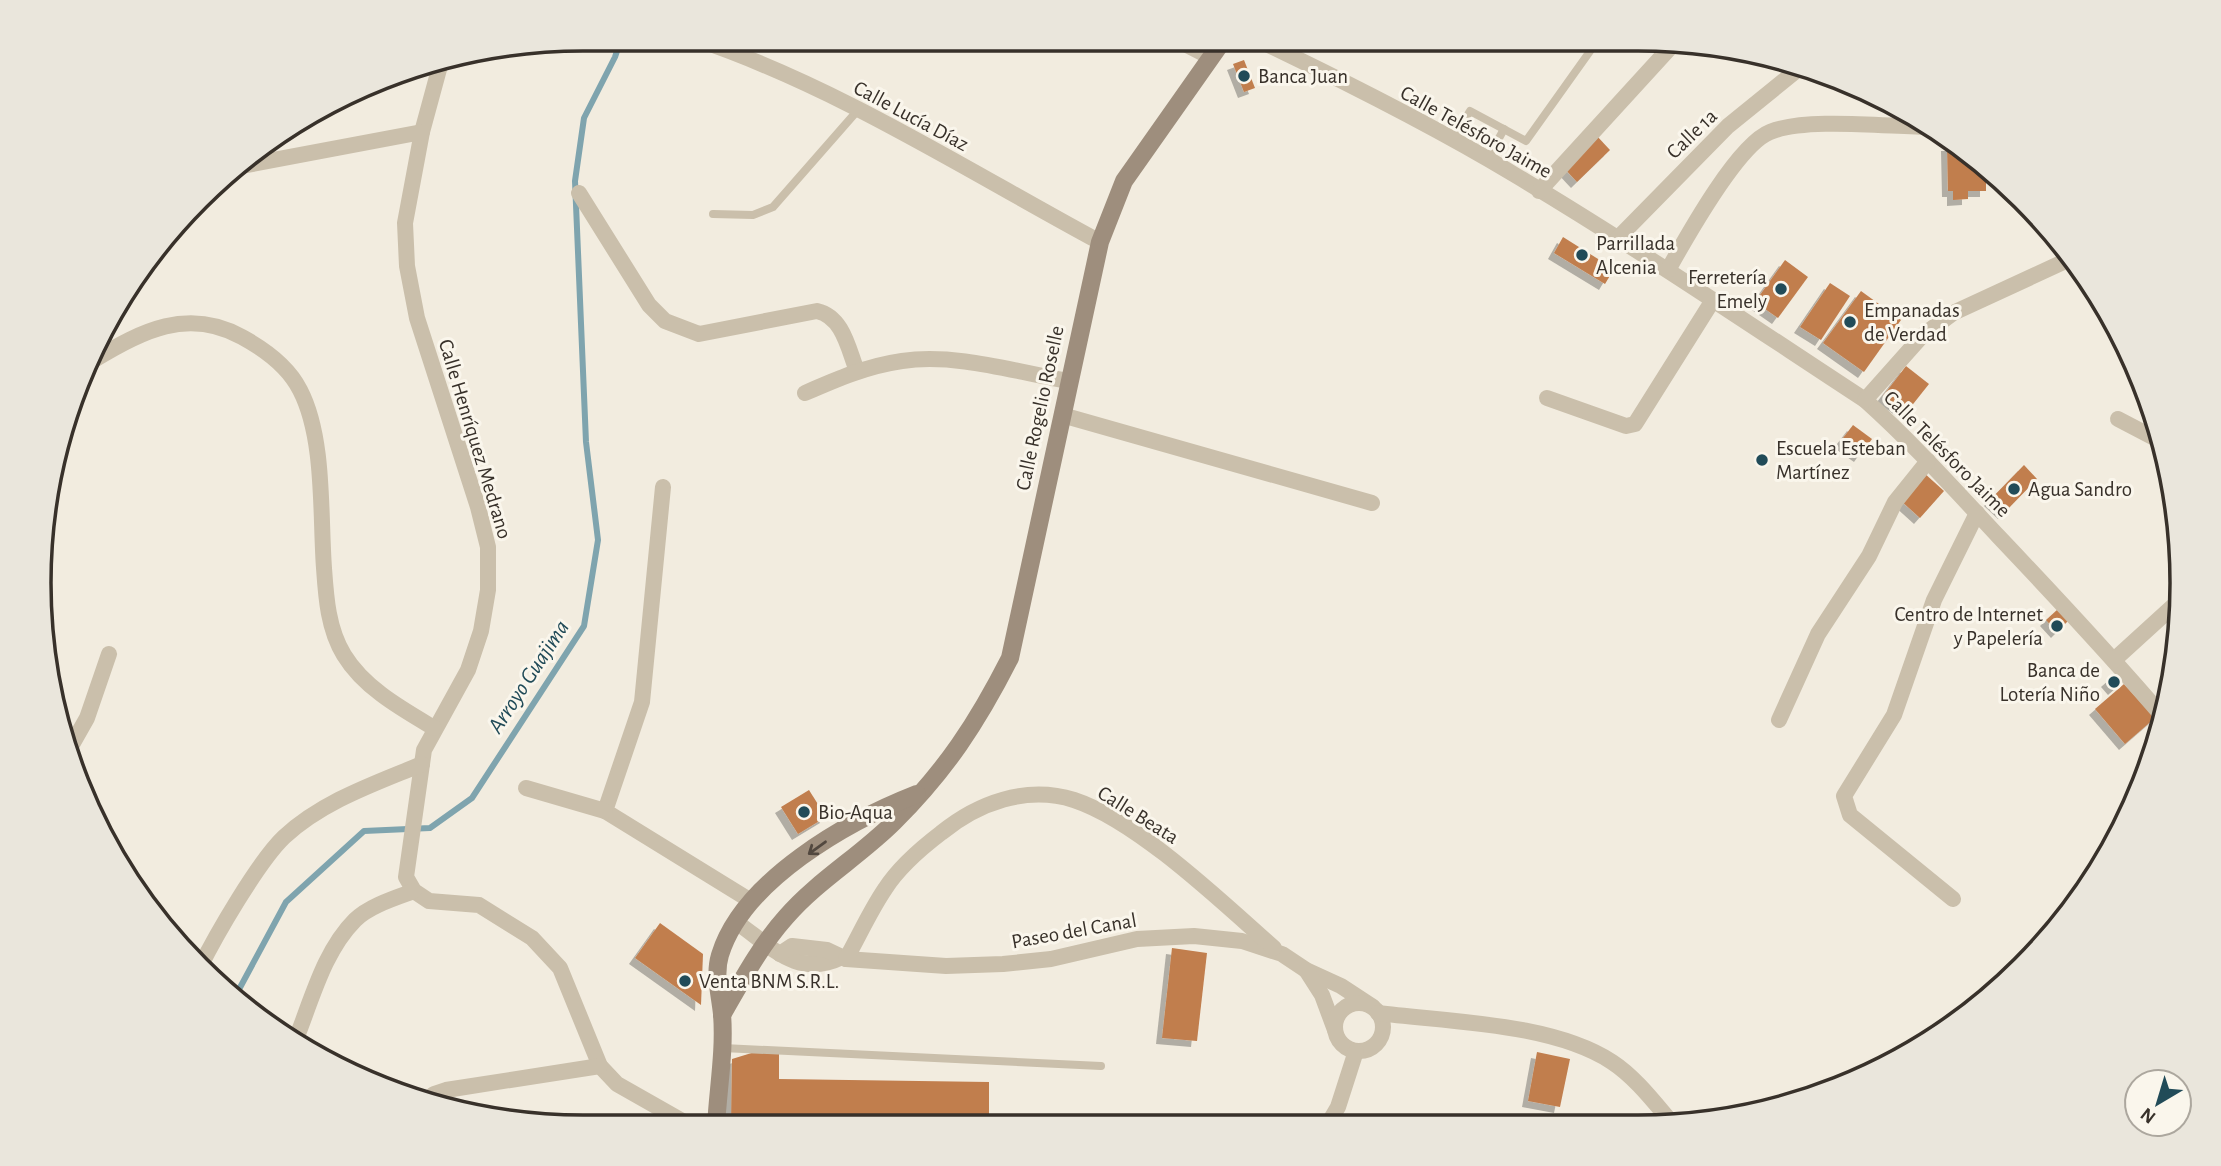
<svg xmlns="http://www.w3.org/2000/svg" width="2221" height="1166" font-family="'Alegreya Sans',sans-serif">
	<defs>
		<filter id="shadow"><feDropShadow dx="-6" dy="6" stdDeviation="0" flood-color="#0004"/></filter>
	</defs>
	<rect width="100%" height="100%" fill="#f2ecdf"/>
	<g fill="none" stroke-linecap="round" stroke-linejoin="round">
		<path stroke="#7fa4ae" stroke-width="6" d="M236 995 286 902 364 831 430 828 472 798 584 626 598 540 586 442 575 181 584 118 615 57 621 39"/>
	</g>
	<g fill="#c17e4e" filter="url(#shadow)">
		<path d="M1244 60 1255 88 1244 92 1233 64Z"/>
		<path d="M1596 135 1610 150 1577 182 1563 167Z"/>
		<path d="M1947 145H1959L1968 150V156H1975L1986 166V191H1968V199L1953 200V191H1948Z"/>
		<path d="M1563 237 1614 269 1605 284 1554 253Z"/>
		<path d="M1785 260 1808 277 1778 318 1755 302Z"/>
		<path d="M1830 283 1850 296 1821 340 1800 327Z"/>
		<path d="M1861 291 1901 320 1864 372 1823 343Z"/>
		<path d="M1906 366 1929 384 1906 413 1883 396Z"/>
		<path d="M1853 425 1872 439 1860 456 1840 442Z"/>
		<path d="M2024 465 2037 479 2004 513 1990 500Z"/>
		<path d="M1923 472 1944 491 1920 518 1899 499Z"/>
		<path d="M2058 609 2069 620 2057 632 2046 620Z"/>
		<path d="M2115 674 2122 682 2114 689 2107 681Z"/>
		<path d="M2124 684 2155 718 2125 744 2095 709Z"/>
		<path d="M809 790 826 817 798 834 781 807Z"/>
		<path d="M660 923 703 954 701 1005 635 958Z"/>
		<path d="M1172 948 1207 953 1197 1041 1162 1038Z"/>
		<path d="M758 1051 779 1052V1079L989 1082V1125L731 1126 732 1059Z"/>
		<path d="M1537 1052 1570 1059 1560 1107 1528 1101Z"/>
	</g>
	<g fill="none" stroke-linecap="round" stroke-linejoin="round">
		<g stroke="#cabfab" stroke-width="8">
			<path d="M1452 141 1470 111 1526 141 1598 40"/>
			<path d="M1487 160 1504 129"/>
			<path d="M713 214 753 215 773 207 858 110"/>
			<path d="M723 1048 1101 1066"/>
		</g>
		<g stroke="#cabfab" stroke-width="16">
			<path d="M696 39C838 87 968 171 1100 242"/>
			<path d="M1175 39 1210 57"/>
			<path d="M1256 39C1344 81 1432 125 1515 175 1634 246 1749 324 1865 400 1913 443 1956 491 1999 537 2056 597 2112 657 2165 719"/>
			<path d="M441 62 422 132 405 223 407 266 417 318 478 507 488 547V590L481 631 468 670 424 750 406 877 414 891 429 901 479 905 532 938 560 968 600 1066 617 1084 691 1126"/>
			<path d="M236 167 422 132"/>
			<path d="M1539 191 1677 40"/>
			<path d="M579 193 649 305 665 321 699 334 817 311C843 317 848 348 857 371"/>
			<path d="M1617 239 1728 126 1802 66"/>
			<path d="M1668 270C1686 238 1737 145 1770 132 1807 117 1889 127 1931 127"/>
			<path d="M94 360C141 331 188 307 242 337 264 349 288 366 300 390 325 438 320 514 324 568 326 597 328 629 344 655 364 688 402 709 434 728"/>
			<path d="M805 393C837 379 867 366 902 361 956 353 1016 372 1068 381"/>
			<path d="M1547 398 1626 426 1635 424 1713 300"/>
			<path d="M1865 400 1922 336 1953 313 2072 258"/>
			<path d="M1062 415 1372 503"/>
			<path d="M2118 419 2162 442"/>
			<path d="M663 487 642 702 605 811 751 901"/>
			<path d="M2114 660 2181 599"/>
			<path d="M1779 720 1818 634 1869 556 1895 502 1928 461"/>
			<path d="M70 748 87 718 109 654"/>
			<path d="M526 788 605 811"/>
			<path d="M1953 899 1850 815 1844 796 1894 715 1934 600 1977 513"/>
			<path d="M736 922C771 946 797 979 842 957"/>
			<path d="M780 954 792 946 827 950 846 959 946 966 1003 964 1051 959 1137 939 1194 936 1242 941 1282 954 1306 970 1341 986 1373 1007"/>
			<path d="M846 959C859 936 870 911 885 889 899 867 920 849 941 833 978 803 1026 785 1074 800 1138 821 1223 903 1274 948"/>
			<path d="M199 969C216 935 258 862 284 837 323 801 374 784 422 764"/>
			<path d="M1306 970 1322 995 1335 1030"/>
			<circle cx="1359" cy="1027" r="24"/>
			<path d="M1378 1013C1449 1022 1553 1023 1612 1062 1635 1077 1654 1102 1672 1123"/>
			<path d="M296 1039C312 999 324 951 355 920 369 906 395 898 414 891"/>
			<path d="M425 1102 434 1094 446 1090 600 1066"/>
			<path d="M1328 1124 1338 1107 1356 1051"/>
		</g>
		<g stroke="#9e8e7d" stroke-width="18">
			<path d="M722 1015C741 982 760 946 786 917 817 881 860 856 894 822 946 770 977 723 1010 658L1100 242 1124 181 1224 39"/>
			<path d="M716 1126C718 1089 725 1050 722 1014 720 994 714 975 720 955 743 880 848 821 917 794"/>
		</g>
	</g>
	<defs><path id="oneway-shaft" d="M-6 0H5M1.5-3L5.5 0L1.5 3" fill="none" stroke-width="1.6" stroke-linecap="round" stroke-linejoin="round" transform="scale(1.75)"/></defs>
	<use stroke="#52483f" href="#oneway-shaft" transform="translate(817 848) rotate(144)"/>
	<g fill="#214b58" stroke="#faf6ec" stroke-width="2.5">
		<circle cx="1244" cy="76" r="7"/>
		<circle cx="1582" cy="255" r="7"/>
		<circle cx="1781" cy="289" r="7"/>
		<circle cx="1850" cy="322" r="7"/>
		<circle cx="1762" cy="460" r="7"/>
		<circle cx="2014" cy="489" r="7"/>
		<circle cx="2057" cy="626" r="7"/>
		<circle cx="2114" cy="682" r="7"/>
		<circle cx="804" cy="812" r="7"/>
		<circle cx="685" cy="981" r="7"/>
	</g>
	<g text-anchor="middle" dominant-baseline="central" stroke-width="6" stroke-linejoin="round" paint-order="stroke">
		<g font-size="21" fill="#38312a" stroke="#faf6ec" text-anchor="start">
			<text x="1258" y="76">Banca Juan</text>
			<text x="1596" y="243">Parrillada<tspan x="1596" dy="24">Alcenia</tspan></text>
			<text x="1767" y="277" text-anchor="end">Ferretería<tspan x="1767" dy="24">Emely</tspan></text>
			<text x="1864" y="310">Empanadas<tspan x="1864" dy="24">de Verdad</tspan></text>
			<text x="1776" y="448">Escuela Esteban<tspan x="1776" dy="24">Martínez</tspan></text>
			<text x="2028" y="489">Agua Sandro</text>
			<text x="2043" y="614" text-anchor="end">Centro de Internet<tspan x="2043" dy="24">y Papelería</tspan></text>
			<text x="2100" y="670" text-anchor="end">Banca de<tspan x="2100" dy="24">Lotería Niño</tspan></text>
			<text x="818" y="812">Bio-Aqua</text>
			<text x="699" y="981">Venta BNM S.R.L.</text>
		</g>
		<g font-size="21" fill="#38312a" stroke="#faf6ec">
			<text transform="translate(911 116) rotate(28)">Calle Lucía Díaz</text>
			<text transform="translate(1476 132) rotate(29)">Calle Telésforo Jaime</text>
			<text transform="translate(1692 134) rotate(-44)">Calle 1a</text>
			<text transform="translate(1040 408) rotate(-78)">Calle Rogelio Roselle</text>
			<text transform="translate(475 439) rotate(73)">Calle Henríquez Medrano</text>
			<text transform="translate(1947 454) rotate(45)">Calle Telésforo Jaime</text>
			<text transform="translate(1138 815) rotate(32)">Calle Beata</text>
			<text transform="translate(1074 931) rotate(-10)">Paseo del Canal</text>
		</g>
		<g font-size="23" font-style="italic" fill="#214b58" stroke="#faf6ec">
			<text transform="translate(529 677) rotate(-57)">Arroyo Guajima</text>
		</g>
	</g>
	<path d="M0 0H2221V1166H0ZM583 51H1638A532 532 0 0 1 2170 583V583A532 532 0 0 1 1638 1115H583A532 532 0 0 1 51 583V583A532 532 0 0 1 583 51Z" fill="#eae6dc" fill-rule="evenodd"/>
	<path fill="none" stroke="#38312a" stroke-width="3.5" d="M583 51H1638A532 532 0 0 1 2170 583V583A532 532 0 0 1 1638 1115H583A532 532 0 0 1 51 583V583A532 532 0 0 1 583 51Z"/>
	<g transform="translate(2158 1103) rotate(218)"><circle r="33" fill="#faf6ec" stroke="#aca79e" stroke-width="2"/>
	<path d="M0-5L12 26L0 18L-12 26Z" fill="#214b58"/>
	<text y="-10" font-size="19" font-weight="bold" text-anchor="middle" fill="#38312a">N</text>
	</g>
</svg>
